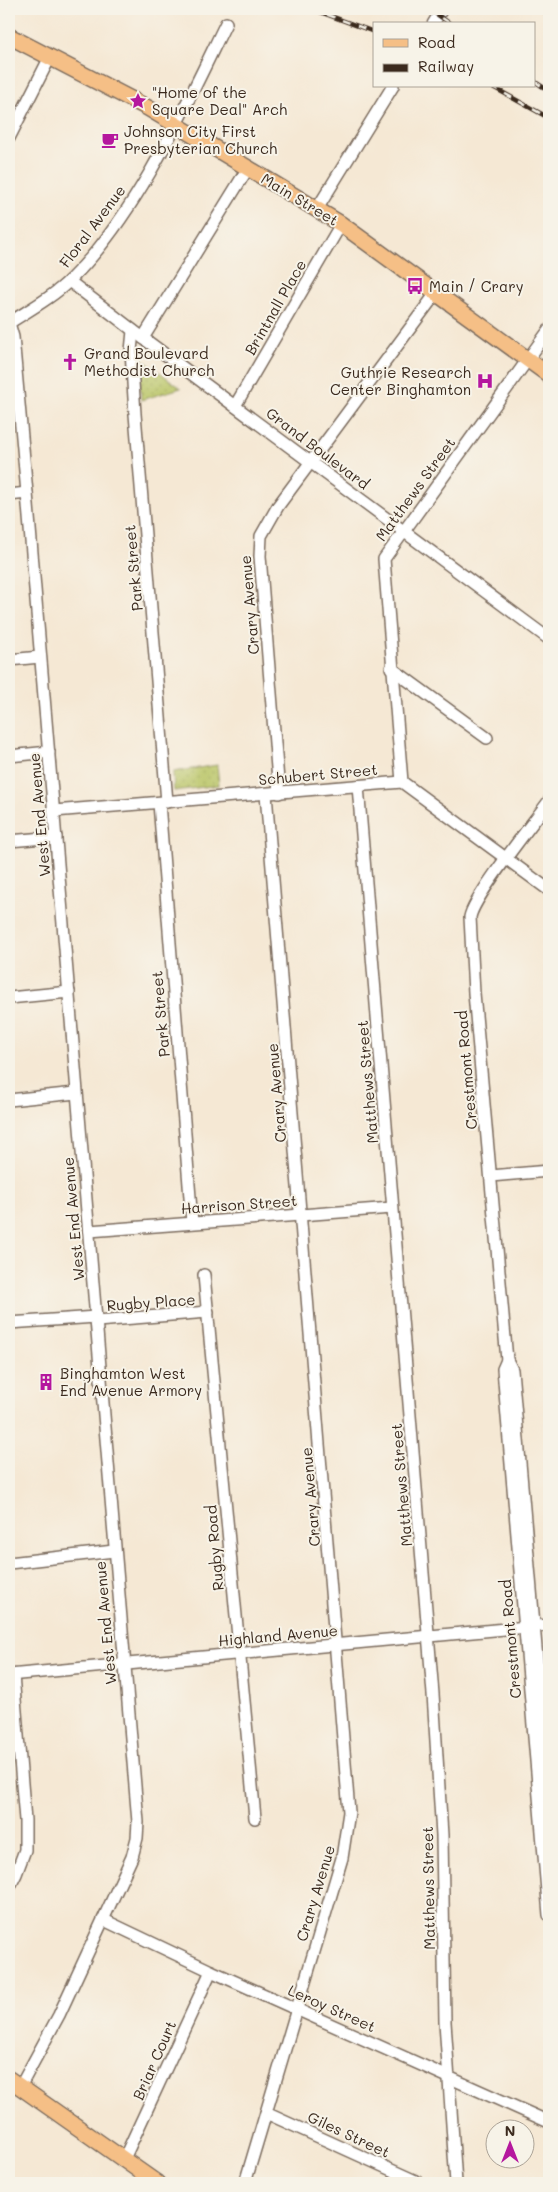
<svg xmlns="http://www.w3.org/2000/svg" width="558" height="2192" font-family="Mali,sans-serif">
	<defs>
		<pattern id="grass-dots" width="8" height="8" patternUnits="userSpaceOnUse" patternTransform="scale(1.25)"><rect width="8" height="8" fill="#b9c566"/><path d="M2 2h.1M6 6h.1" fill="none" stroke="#a0a958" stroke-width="1.8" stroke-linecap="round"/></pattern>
	</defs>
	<rect width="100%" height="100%" fill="#f7f3e8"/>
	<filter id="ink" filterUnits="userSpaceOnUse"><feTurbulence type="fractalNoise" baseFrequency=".02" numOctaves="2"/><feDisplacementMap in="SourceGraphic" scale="10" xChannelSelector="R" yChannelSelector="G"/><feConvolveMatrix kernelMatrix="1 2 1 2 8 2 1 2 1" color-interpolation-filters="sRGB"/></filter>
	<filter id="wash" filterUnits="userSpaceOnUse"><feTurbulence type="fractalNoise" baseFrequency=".0096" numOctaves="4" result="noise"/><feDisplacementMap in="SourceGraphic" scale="20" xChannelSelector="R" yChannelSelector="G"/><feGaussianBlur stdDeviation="1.12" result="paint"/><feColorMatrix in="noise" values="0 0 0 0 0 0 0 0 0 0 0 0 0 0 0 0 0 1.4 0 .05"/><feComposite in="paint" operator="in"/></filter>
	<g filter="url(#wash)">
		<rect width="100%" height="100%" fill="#f5e8d4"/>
		<g fill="url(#grass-dots)" stroke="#7a7842">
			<path d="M139 357 181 388 141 400Z"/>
			<path d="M217 765 219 785 174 791 173 772Z"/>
		</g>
	</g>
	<g filter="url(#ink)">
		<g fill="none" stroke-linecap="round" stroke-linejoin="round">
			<g stroke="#7c6c5e" stroke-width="14">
				<g id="minor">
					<path d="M548 9H549"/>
					<path d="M433 24 442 9"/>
					<path d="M9 138 50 57"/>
					<path d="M317 209 393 86"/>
					<path d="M69 281 143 338 549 639"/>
					<path d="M9 323 13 337 27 493 138 1822 137 1838 132 1857 59 2015 20 2087"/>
					<path d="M9 323C29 310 53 297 71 279 138 213 185 107 226 23"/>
					<path d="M133 331 131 351 135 414 167 802"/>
					<path d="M143 338 248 168"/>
					<path d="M235 406 341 224"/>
					<path d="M9 495 27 493"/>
					<path d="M9 660 40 657"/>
					<path d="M391 668 487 738"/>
					<path d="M9 756 49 752"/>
					<path d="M402 782 384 559 549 330"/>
					<path d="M358 786 433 1694 442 1835 445 2022 456 2183"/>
					<path d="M279 793 260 556 261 536 278 506 437 292"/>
					<path d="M549 801C533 823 474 896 470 917L474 993 507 1360 512 1370 549 1798"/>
					<path d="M159 803 192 1223"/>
					<path d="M54 811 402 782 549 890"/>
					<path d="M9 841 56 837"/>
					<path d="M9 998 69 992"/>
					<path d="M9 1100 76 1093"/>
					<path d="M491 1176 549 1171"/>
					<path d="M89 1231 392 1208"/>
					<path d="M204 1275 255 1818"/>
					<path d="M97 1321 208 1312"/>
					<path d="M9 1323 96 1317"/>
					<path d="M507 1360 503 1369 549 1915"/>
					<path d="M9 1563 114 1551"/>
					<path d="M9 1675 549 1625"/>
					<path d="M9 1888 16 1874 25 1850V1820L13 1675"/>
					<path d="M104 1920 211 1971 549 2122"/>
					<path d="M266 2113 420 2183"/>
					<path d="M123 2161 211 1971"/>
					<path d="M245 2183 342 1858 349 1812 266 794"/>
				</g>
			</g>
			<g stroke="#7c6c5e" stroke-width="18">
				<g id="major">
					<path d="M9 36 148 108 341 224 549 375"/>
					<path d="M9 2079 157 2183"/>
				</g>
			</g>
			<use href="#minor" stroke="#fff" stroke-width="11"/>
			<use href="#major" stroke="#f5bf86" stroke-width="15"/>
			<g stroke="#3b2a1e" stroke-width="4.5">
				<g id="rail">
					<path d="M312 9 374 32"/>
					<path d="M429 9 451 24"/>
					<path d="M534 81 549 91"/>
					<path d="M491 86 549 118"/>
				</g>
			</g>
			<use href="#rail" stroke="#f7f3e8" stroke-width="2.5" stroke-dasharray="8" stroke-linecap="butt"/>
		</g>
	</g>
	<defs>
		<g id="sight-bare" transform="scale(1.35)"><path d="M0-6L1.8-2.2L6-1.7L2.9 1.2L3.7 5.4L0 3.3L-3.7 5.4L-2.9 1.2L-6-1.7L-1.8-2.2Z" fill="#b5179e" stroke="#f7f3e8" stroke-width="2.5" paint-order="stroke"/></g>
		<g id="cafe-bare" transform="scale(1.35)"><path d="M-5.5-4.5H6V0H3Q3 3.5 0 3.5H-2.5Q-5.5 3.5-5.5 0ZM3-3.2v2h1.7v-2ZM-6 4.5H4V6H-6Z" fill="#b5179e" stroke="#f7f3e8" stroke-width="2.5" paint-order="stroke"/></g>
		<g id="bus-bare" transform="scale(1.35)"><path d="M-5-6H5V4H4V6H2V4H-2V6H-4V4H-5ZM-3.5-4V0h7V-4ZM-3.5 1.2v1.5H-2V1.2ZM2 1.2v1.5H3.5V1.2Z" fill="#b5179e" stroke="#f7f3e8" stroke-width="2.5" paint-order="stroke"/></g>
		<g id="church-bare" transform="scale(1.35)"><path d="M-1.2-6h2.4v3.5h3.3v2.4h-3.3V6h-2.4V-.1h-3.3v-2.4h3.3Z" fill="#b5179e" stroke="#f7f3e8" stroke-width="2.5" paint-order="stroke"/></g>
		<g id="hospital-bare" transform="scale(1.35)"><path d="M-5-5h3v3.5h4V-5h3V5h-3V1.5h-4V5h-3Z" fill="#b5179e" stroke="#f7f3e8" stroke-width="2.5" paint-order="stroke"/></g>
		<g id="building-bare" transform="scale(1.35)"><path d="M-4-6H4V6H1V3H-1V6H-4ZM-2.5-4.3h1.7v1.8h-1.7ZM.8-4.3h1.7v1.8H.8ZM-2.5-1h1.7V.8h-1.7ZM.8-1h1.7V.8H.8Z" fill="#b5179e" stroke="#f7f3e8" stroke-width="2.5" paint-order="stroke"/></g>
	</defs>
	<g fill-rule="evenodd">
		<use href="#sight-bare" x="138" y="101"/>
		<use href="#cafe-bare" x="110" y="140"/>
		<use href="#bus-bare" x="415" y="286"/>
		<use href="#church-bare" x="70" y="362"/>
		<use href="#hospital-bare" x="485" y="381"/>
		<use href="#building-bare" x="46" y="1382"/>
	</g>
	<g text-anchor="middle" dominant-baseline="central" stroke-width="4" stroke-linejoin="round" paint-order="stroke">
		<g font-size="15" fill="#3b2a1e" stroke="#f7f3e8" text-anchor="start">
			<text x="152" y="92">"Home of the<tspan x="152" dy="17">Square Deal" Arch</tspan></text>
			<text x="124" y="131">Johnson City First<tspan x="124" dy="17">Presbyterian Church</tspan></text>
			<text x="429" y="286">Main / Crary</text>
			<text x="84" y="353">Grand Boulevard<tspan x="84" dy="17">Methodist Church</tspan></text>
			<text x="471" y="372" text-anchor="end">Guthrie Research<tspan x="471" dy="17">Center Binghamton</tspan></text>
			<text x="60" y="1373">Binghamton West<tspan x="60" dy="17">End Avenue Armory</tspan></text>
		</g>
		<g font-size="15" fill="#3b2a1e" stroke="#f7f3e8">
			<text transform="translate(300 199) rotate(31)">Main Street</text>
			<text transform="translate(92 226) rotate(-53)">Floral Avenue</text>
			<text transform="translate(275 307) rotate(-60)">Brintnall Place</text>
			<text transform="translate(318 448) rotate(37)">Grand Boulevard</text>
			<text transform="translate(415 489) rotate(-54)">Matthews Street</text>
			<text transform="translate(133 568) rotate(-95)">Park Street</text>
			<text transform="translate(249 605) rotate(-95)">Crary Avenue</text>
			<text transform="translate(318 774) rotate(-5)">Schubert Street</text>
			<text transform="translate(39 815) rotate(-95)">West End Avenue</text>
			<text transform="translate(160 1014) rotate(-95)">Park Street</text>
			<text transform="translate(466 1070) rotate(-95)">Crestmont Road</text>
			<text transform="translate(367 1082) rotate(-95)">Matthews Street</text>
			<text transform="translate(276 1093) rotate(-95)">Crary Avenue</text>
			<text transform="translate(239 1204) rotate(-4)">Harrison Street</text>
			<text transform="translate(73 1219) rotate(-95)">West End Avenue</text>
			<text transform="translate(151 1302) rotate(-4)">Rugby Place</text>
			<text transform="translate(401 1485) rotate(-95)">Matthews Street</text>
			<text transform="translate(310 1497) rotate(-95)">Crary Avenue</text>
			<text transform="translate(214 1548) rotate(-95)">Rugby Road</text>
			<text transform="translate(105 1623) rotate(-95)">West End Avenue</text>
			<text transform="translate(278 1635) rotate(-5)">Highland Avenue</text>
			<text transform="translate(510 1639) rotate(-95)">Crestmont Road</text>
			<text transform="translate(428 1888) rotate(-91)">Matthews Street</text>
			<text transform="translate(315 1893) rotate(-73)">Crary Avenue</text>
			<text transform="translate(332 2008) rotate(24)">Leroy Street</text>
			<text transform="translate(154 2060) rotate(-66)">Briar Court</text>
			<text transform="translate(349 2134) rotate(25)">Giles Street</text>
		</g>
	</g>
	<rect width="558" height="2192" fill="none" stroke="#f7f3e8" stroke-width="30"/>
	<rect x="373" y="22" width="162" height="65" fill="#f7f3e8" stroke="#aca397"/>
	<rect x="383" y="39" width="25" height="8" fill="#f5bf86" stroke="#aca397"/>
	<text x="418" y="48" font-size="15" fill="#3b2a1e">Road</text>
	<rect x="383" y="64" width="25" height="8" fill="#3b2a1e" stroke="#aca397"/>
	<text x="418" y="72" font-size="15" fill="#3b2a1e">Railway</text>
	<g transform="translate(510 2144)"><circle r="24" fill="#f7f3e8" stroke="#aca397"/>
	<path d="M0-4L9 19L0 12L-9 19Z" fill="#b5179e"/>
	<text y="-8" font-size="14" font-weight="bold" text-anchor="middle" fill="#3b2a1e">N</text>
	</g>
</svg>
